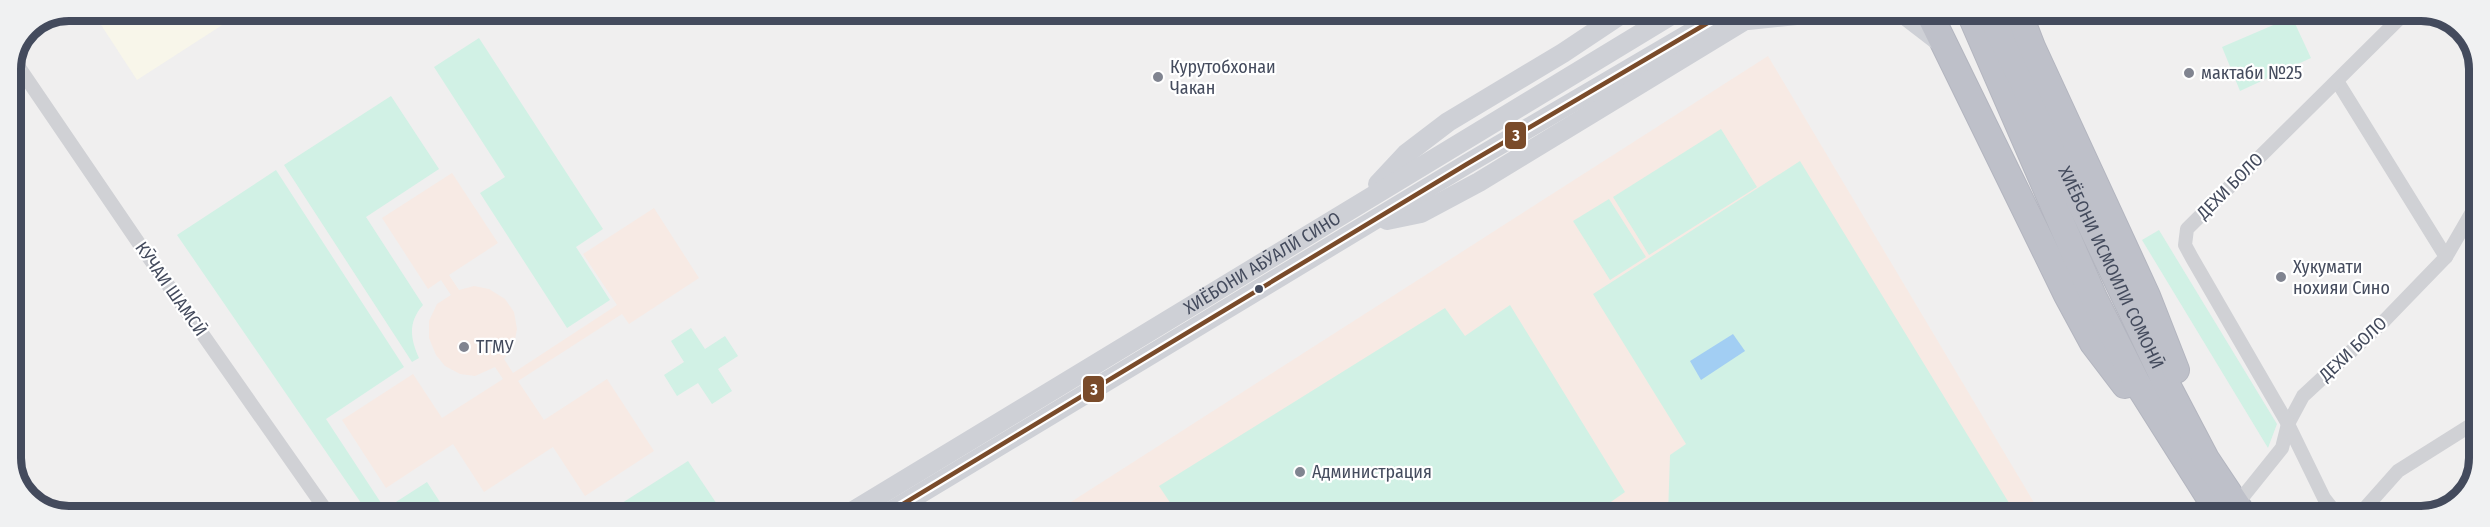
<svg xmlns="http://www.w3.org/2000/svg" width="2490" height="527" font-family="'Fira Sans Condensed',sans-serif">
	<rect width="100%" height="100%" fill="#f0efef"/>
	<path fill="#f8f6ea" d="M92 11H244L137 80Z"/>
	<g fill="#f7eae4">
		<path d="M439 11H471L448 26Z"/>
		<path d="M1768 56 2042 516H1049Z"/>
		<path d="M452 173 498 243 449 275 459 290 474 286 489 289 505 299 514 312 517 329 514 345 504 359 513 373 617 305 583 254 654 208 699 278 629 324 622 314 518 381 544 420 607 379 654 451 585 496 553 447 484 492 453 444 386 488 342 420 413 374 442 418 503 379 495 367 475 376 460 374 445 366 436 355 429 338V321L437 304 451 295 441 280 428 289 382 218Z"/>
	</g>
	<g fill="#d1f1e5">
		<path d="M2292 17 2311 58 2240 91 2222 47Z"/>
		<path d="M479 38 603 229 576 247 610 300 567 328 480 193 505 177 434 67Z"/>
		<path d="M391 96 439 169 366 217 423 305C408 322 410 338 419 358L412 362 284 165Z"/>
		<path d="M1721 129 1757 187 1649 255 1613 197Z"/>
		<path d="M1800 161 2017 516H1668L1670 455 1686 444 1593 294Z"/>
		<path d="M276 170 404 367 326 419 385 509 427 482 449 516H370L177 235Z"/>
		<path d="M1609 199 1646 257 1610 280 1573 221Z"/>
		<path d="M2159 230 2277 424 2268 448 2142 240Z"/>
		<path d="M1510 305 1625 492 1591 516H1179L1159 486 1445 308 1465 336Z"/>
		<path d="M691 328 705 349 725 336 738 356 718 369 732 391 712 404 698 383 677 396 664 375 684 362 671 341Z"/>
		<path d="M688 461 725 516H616L611 510Z"/>
	</g>
	<path fill="#a2cef3" d="M1733 334 1745 351 1701 380 1690 361Z"/>
	<g fill="none" stroke-linecap="round" stroke-linejoin="round">
		<g stroke="#b3b5bf" stroke-width="28">
			<g id="highway">
				<path d="M1928 11 2067 295 2093 343 2125 385"/>
				<path d="M1969 11 2094 298 2137 383 2221 516"/>
				<path id="s2" d="M1989 11 2164 379 2206 459 2244 516"/>
				<path d="M2018 11 2032 47 2147 296 2176 370"/>
			</g>
		</g>
		<g stroke="#d0d1d5" stroke-width="14">
			<path d="M14 60 140 245 330 516"/>
			<path d="M2337 81 2446 257"/>
			<path d="M2237 504 2282 448 2288 424 2303 396 2385 320 2446 257 2479 200"/>
			<path d="M2338 516 2324 498 2288 424 2192 258 2185 245 2187 229 2406 12"/>
			<path d="M2358 516 2398 471 2479 420"/>
		</g>
		<g stroke="#ced0d6" stroke-width="20">
			<path d="M1876 11 1905 15 1944 45"/>
			<path d="M1748 20 1834 11"/>
			<path d="M1378 184 1406 154 1448 122 1563 53 1626 11"/>
			<path d="M1387 220 1421 213 1479 182 1760 11"/>
			<path id="s1" d="M845 516 1678 11"/>
			<path d="M883 516 1467 164 1728 11"/>
		</g>
		<use href="#highway" stroke="#bec0c9" stroke-width="26"/>
		<g stroke="#fff" stroke-width="9">
			<path id="bus-1" d="M883 516 1467 164 1728 11"/>
		</g>
		<use href="#bus-1" stroke="#7a4b2a" stroke-width="4.5"/>
	</g>
	<g fill="#808490" stroke="#fff" stroke-width="2">
		<circle cx="2189" cy="73" r="6"/>
		<circle cx="1158" cy="77" r="6"/>
		<circle cx="2281" cy="277" r="6"/>
		<circle cx="464" cy="347" r="6"/>
		<circle cx="1300" cy="472" r="6"/>
	</g>
	<circle fill="#444b5d" stroke="#fff" stroke-width="2" cx="1259" cy="289" r="5"/>
	<g text-anchor="middle" dominant-baseline="central" stroke-width="4.5" stroke-linejoin="round" paint-order="stroke">
		<g font-size="18" fill="#444b5d" stroke="#fff" text-anchor="start">
			<text x="1170" y="67">Курутобхонаи<tspan x="1170" dy="21">Чакан</tspan></text>
			<text x="2201" y="73">мактаби №25</text>
			<text x="2293" y="267">Хукумати<tspan x="2293" dy="21">нохияи Сино</tspan></text>
			<text x="476" y="347">ТГМУ</text>
			<text x="1312" y="472">Администрация</text>
		</g>
		<g font-size="18" fill="#444b5d" stroke="#fff">
			<text transform="translate(2230 186) rotate(-45)">ДЕХИ БОЛО</text>
			<text stroke="none"><textPath href="#s1" startOffset="488">ХИЁБОНИ АБӮАЛӢ СИНО</textPath></text>
			<text stroke="none"><textPath href="#s2" startOffset="284">ХИЁБОНИ ИСМОИЛИ СОМОНӢ</textPath></text>
			<text transform="translate(171 289) rotate(55)">КӮЧАИ ШАМСӢ</text>
			<text transform="translate(2353 349) rotate(-43)">ДЕХИ БОЛО</text>
		</g>
	</g>
	<path d="M0 0H2490V527H0ZM69 21H2421A48 48 0 0 1 2469 69V458A48 48 0 0 1 2421 506H69A48 48 0 0 1 21 458V69A48 48 0 0 1 69 21Z" fill="#f0f1f2" fill-rule="evenodd"/>
	<path fill="none" stroke="#444b5d" stroke-width="8" d="M69 21H2421A48 48 0 0 1 2469 69V458A48 48 0 0 1 2421 506H69A48 48 0 0 1 21 458V69A48 48 0 0 1 69 21Z"/>
	<g stroke="#fff" stroke-width="2">
		<rect x="1504" y="121" width="23" height="29" rx="6" fill="#7a4b2a"/>
		<rect x="1082" y="375" width="23" height="28" rx="6" fill="#7a4b2a"/>
	</g>
	<g font-size="16" text-anchor="middle" font-weight="bold" fill="#fff">
		<text x="1516" y="141">3</text>
		<text x="1094" y="395">3</text>
	</g>
</svg>
